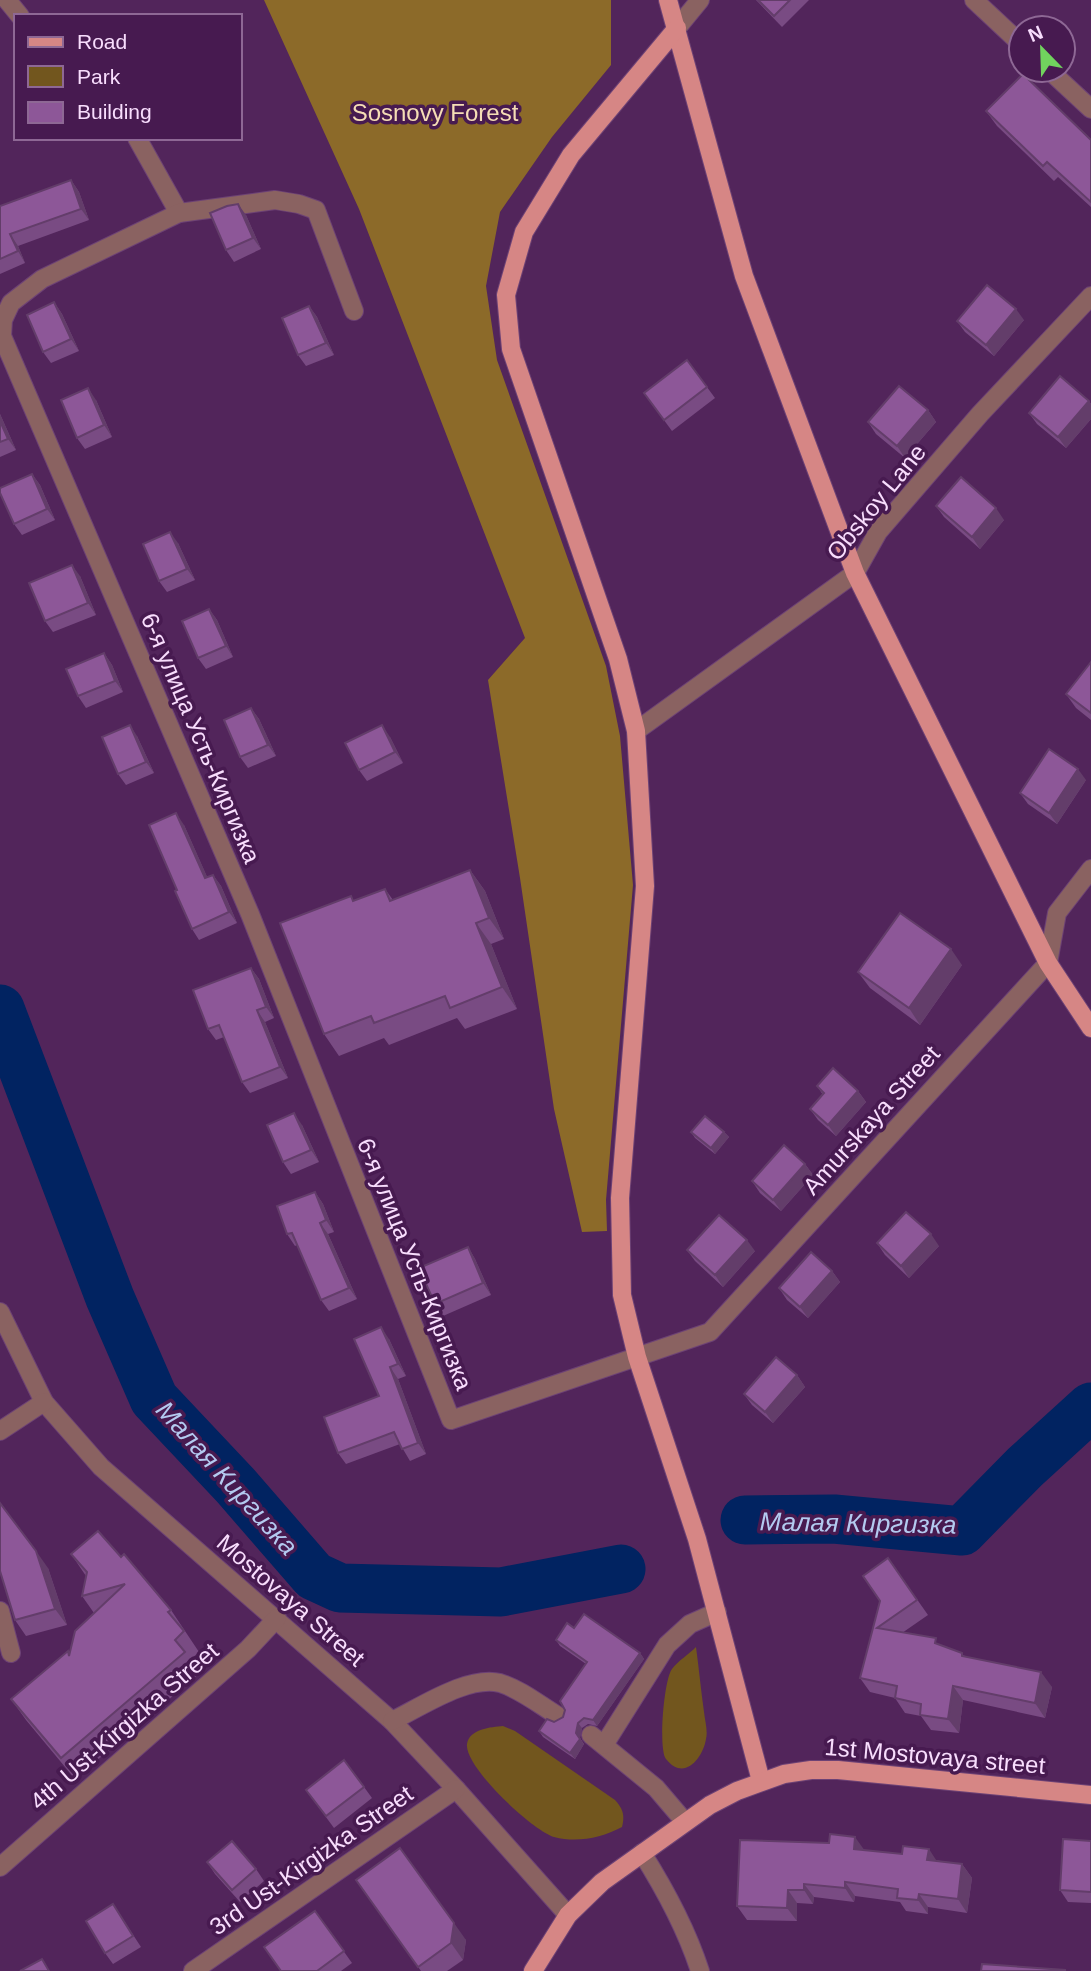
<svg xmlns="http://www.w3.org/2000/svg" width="1091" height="1971" font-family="Helvetica,sans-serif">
	<rect width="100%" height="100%" fill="#52255b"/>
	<g fill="#72561e">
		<path d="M696 1647C699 1669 701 1691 704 1712 705 1721 708 1731 706 1739 703 1758 684 1782 666 1759 658 1749 664 1679 672 1669 678 1661 689 1654 696 1647Z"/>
		<path d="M503 1726 515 1731 615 1800C623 1809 625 1815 622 1827 601 1838 577 1843 554 1837 533 1831 464 1767 467 1744 469 1729 491 1727 503 1726Z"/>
	</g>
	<path fill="#8c6a29" d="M264 0H611V65L552 137 500 212 486 286 497 360 606 666 620 736 633 885 606 1200 607 1231 582 1232 554 1109 520 878 488 680 525 638 359 209Z"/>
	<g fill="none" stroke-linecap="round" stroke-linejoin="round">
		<g stroke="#012361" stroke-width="49">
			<path d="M0 1009 110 1298 154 1399 235 1485 314 1576 340 1588 501 1592 621 1569"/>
			<path d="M745 1520 834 1519 962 1531 1025 1467 1091 1407"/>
		</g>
		<g stroke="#6d4275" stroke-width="20">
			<g id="minor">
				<path d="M7 0 20 16"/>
				<path d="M974 0 1021 44"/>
				<path d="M677 28 700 0"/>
				<path d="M1049 70 1091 109"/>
				<path d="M137 138 179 213"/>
				<path d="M354 311 316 210 299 204 275 200 179 213 42 279 11 303 3 320 2 336 250 914 451 1420 710 1332 1048 963 1057 913 1091 869"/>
				<path d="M636 731 855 573 878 532 980 414 1091 296"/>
				<path d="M0 1312 44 1402 101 1467 392 1721 456 1789 568 1915"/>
				<path d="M0 1431 44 1402"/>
				<path d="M0 1611 11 1653"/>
				<path d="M392 1721C421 1707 468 1675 500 1683 520 1689 540 1705 558 1716"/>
				<path d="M591 1735 656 1788 685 1822"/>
				<path d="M604 1745 667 1645 690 1624 717 1612"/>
				<path d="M642 1853C666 1891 686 1928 700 1971"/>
				<path d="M0 1867 248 1649 277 1618"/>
				<path d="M193 1971 456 1789"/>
			</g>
		</g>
		<g stroke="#6d4275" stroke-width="20">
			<g id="major">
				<path d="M668 0 744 276 855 573 1048 963 1091 1028"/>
				<path d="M677 28 571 155 524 232 506 295 511 349 618 659 636 731 645 886 620 1198 622 1295 637 1357 697 1539 761 1781"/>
				<path d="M533 1971 568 1915 602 1882 710 1805 737 1791 784 1774 811 1770H838L1091 1795"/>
			</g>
		</g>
		<use href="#minor" stroke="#8a6261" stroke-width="18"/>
		<use href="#major" stroke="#d68685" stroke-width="18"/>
	</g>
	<g fill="#794b83">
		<path d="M756 0H809L782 27Z"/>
		<path d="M986 111 1091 140V207L1058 177 1054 181 997 126Z"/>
		<path d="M71 180 79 192 89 220 18 246 25 263 0 274V206Z"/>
		<path d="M246 215 261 249 234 262 226 250Z"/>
		<path d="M54 302 62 314 79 351 51 363 43 352Z"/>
		<path d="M309 306 317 317 334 355 306 366 298 355Z"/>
		<path d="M1024 320 994 356 965 332 957 321Z"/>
		<path d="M687 360 715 398 672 431 644 393Z"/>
		<path d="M96 400 112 437 85 449 77 438Z"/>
		<path d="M1089 401 1091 404V419L1066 448 1037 424 1029 413Z"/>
		<path d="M928 410 936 422 905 458 876 434 868 422Z"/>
		<path d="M0 414 16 450 0 457Z"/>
		<path d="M32 474 40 485 55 520 22 535 14 524Z"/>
		<path d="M936 506 1004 520 980 549 944 517Z"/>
		<path d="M178 543 195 580 167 592 159 581Z"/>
		<path d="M80 576 96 615 53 632 45 621Z"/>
		<path d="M209 609 217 620 233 657 206 669 198 658Z"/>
		<path d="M104 653 112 665 123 692 86 708 78 696Z"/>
		<path d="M1091 662V720L1076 708 1066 694Z"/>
		<path d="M251 708 259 719 276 756 248 768 240 757Z"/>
		<path d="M137 736 154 773 126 785 118 774Z"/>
		<path d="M390 737 403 763 367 781 359 770Z"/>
		<path d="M1086 780 1057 824 1028 804 1020 793Z"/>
		<path d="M184 825 207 877 213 875 221 886 237 923 199 940 192 929 177 890Z"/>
		<path d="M470 870 485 891 504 939 491 944 517 1009 465 1029 457 1018 389 1045 384 1038 339 1056 324 1034 354 901 385 889 393 900Z"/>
		<path d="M962 965 920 1025 870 988 858 972Z"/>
		<path d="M251 968 259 979 274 1018 265 1022 288 1078 250 1093 242 1082 224 1037 216 1040 208 1029Z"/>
		<path d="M817 1086 858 1091 866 1102 836 1136 818 1120 810 1109 823 1095Z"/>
		<path d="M302 1125 319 1162 291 1174 283 1162Z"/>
		<path d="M691 1132H724L729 1137 715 1154 695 1138Z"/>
		<path d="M805 1164 813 1175 781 1211 760 1193 752 1181Z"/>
		<path d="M315 1192 323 1204 334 1232 328 1234 357 1299 329 1311 321 1300 297 1245 295 1246 287 1234Z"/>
		<path d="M877 1243 939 1246 909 1278 885 1255Z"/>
		<path d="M468 1247 475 1259 491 1295 443 1316 435 1304Z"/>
		<path d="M687 1250 755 1251 723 1287 695 1261Z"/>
		<path d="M832 1271 840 1282 808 1318 787 1300 779 1288Z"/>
		<path d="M389 1339 406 1376 398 1379 426 1454 410 1461 400 1444 346 1464 338 1453 379 1396Z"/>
		<path d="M797 1375 805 1387 773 1423 752 1405 744 1394Z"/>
		<path d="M71 1554 171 1610 199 1652 190 1660 200 1673 75 1779 26 1720 11 1699 70 1654 94 1613 82 1596 86 1576Z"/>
		<path d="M888 1558 928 1615 902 1633 940 1645 965 1656 1052 1687 1045 1718 963 1700 959 1733 931 1730 921 1716 905 1713 895 1698 870 1692 860 1678 880 1601Z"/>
		<path d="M48 1568 67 1625 26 1636 15 1620Z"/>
		<path d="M574 1628 640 1653 644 1659 597 1726 588 1724 582 1728 580 1738 584 1744 575 1759 543 1737 539 1731 563 1717 586 1664 560 1646 556 1640Z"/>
		<path d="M364 1787 372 1798 334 1828 306 1790Z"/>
		<path d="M1091 1841V1903L1068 1902 1060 1890Z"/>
		<path d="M864 1850 962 1864 972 1878 967 1913 928 1907V1914L906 1911 900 1902 855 1896 854 1902 814 1897 813 1904 797 1903V1921L747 1920 737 1906Z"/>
		<path d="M207 1862 256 1869 264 1881 240 1902 215 1874Z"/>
		<path d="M356 1880 466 1940 463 1960 447 1971H421Z"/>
		<path d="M113 1904 141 1947 113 1964 105 1953Z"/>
		<path d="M315 1911 352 1963 341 1971H281Z"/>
	</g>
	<g fill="#633d6a">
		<path d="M71 180 79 192 89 220 81 209Z"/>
		<path d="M238 204 246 215 261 249 253 238Z"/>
		<path d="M10 234 18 246 25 263 18 251Z"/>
		<path d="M54 302 62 314 79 351 71 339Z"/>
		<path d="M309 306 317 317 334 355 326 343Z"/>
		<path d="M1016 309 1024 320 994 356 986 345Z"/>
		<path d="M88 388 96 400 112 437 104 425Z"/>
		<path d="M1089 401 1091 404V419L1066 448 1058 437Z"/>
		<path d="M928 410 936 422 905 458 897 446Z"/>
		<path d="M0 414 16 450 8 439 0 421Z"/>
		<path d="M32 474 40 485 55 520 47 509Z"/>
		<path d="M996 508 1004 520 980 549 972 537Z"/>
		<path d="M170 532 178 543 195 580 187 569Z"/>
		<path d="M72 565 80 576 96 615 88 603Z"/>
		<path d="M209 609 217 620 233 657 226 646Z"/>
		<path d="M104 653 112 665 123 692 115 681Z"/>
		<path d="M251 708 259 719 276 756 268 745Z"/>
		<path d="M130 725 137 736 154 773 146 762Z"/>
		<path d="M382 725 390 737 403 763 395 752Z"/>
		<path d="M1078 769 1086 780 1057 824 1049 813Z"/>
		<path d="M176 813 184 825 213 890 205 878Z"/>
		<path d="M470 870 485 891 504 939 489 918Z"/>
		<path d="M213 875 221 886 237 923 229 912Z"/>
		<path d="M476 923 491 944 517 1009 502 987Z"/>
		<path d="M951 949 962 965 920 1025 909 1008Z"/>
		<path d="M251 968 259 979 274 1018 266 1007Z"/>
		<path d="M257 1010 265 1022 288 1078 280 1067Z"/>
		<path d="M858 1091 866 1102 836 1136 828 1125Z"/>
		<path d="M294 1113 302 1125 319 1162 311 1150Z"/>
		<path d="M724 1132 729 1137 715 1154 711 1148Z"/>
		<path d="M805 1164 813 1175 781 1211 773 1200Z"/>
		<path d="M315 1192 323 1204 334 1232 326 1220Z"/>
		<path d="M320 1223 328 1234 357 1299 349 1288Z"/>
		<path d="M931 1234 939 1246 909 1278 901 1266Z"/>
		<path d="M747 1240 755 1251 723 1287 715 1275Z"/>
		<path d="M468 1247 475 1259 491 1295 483 1283Z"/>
		<path d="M832 1271 840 1282 808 1318 800 1307Z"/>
		<path d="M381 1327 389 1339 406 1376 398 1364Z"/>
		<path d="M390 1367 398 1379 426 1454 418 1443Z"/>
		<path d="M797 1375 805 1387 773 1423 765 1412Z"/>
		<path d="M36 1551 48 1568 67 1625 55 1609Z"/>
		<path d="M640 1653 644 1659 597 1726 593 1720Z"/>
		<path d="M1041 1672 1052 1687 1045 1718 1035 1703Z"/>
		<path d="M953 1686 963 1700 959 1733 948 1719Z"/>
		<path d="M578 1723 582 1728 580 1738 576 1733Z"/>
		<path d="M580 1739 584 1744 575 1759 570 1753Z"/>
		<path d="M855 1837 865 1851 854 1849Z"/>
		<path d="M929 1849 938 1863 927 1860Z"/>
		<path d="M962 1864 972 1878 967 1913 958 1899Z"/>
		<path d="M845 1882 855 1896 854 1902 845 1888Z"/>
		<path d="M804 1884 814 1897 813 1904 804 1890Z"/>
		<path d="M788 1890 797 1903V1921L787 1908Z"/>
		<path d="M919 1894 928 1907V1914L918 1900Z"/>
		<path d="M454 1923 466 1940 463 1960 451 1943Z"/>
	</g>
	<g fill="#8d5798" stroke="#633d6a" stroke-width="2">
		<path d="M758 0H790L774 16Z"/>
		<path d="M1023 74 1091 140V202L1047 162 1043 166 986 111Z"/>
		<path d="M71 180 81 209 10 234 18 251 0 259V206Z"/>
		<path d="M238 204 253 238 226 250 210 213 227 206Z"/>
		<path d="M987 285 1016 309 986 345 957 321Z"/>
		<path d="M54 302 71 339 43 352 27 315Z"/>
		<path d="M309 306 326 343 298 355 282 318Z"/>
		<path d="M687 360 707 387 664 420 644 393Z"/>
		<path d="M1060 376 1089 401 1058 437 1029 413Z"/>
		<path d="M899 386 928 410 897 446 868 422Z"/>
		<path d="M88 388 104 425 77 438 61 400Z"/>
		<path d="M0 421 8 439 0 442Z"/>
		<path d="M32 474 47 509 14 524 0 493V488Z"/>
		<path d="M961 477 996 508 972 537 936 506Z"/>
		<path d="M170 532 187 569 159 581 143 544Z"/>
		<path d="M72 565 88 603 45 621 29 583Z"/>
		<path d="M209 609 226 646 198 658 182 621Z"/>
		<path d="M104 653 115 681 78 696 66 669Z"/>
		<path d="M1091 662V713L1066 694Z"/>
		<path d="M251 708 268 745 240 757 224 720Z"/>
		<path d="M130 725 146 762 118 774 102 737Z"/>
		<path d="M382 725 395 752 359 770 345 743Z"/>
		<path d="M1049 749 1078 769 1049 813 1020 793Z"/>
		<path d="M176 813 205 878 213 875 229 912 192 929 175 891 177 890 149 825Z"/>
		<path d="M470 870 489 918 476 923 502 987 450 1008 445 996 374 1023 371 1016 324 1034 280 923 351 896 353 901 385 889 390 901Z"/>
		<path d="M900 913 951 949 909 1008 858 972Z"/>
		<path d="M251 968 266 1007 257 1010 280 1067 242 1082 219 1025 208 1029 193 990Z"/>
		<path d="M833 1068 858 1091 828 1125 810 1109 824 1093 817 1086Z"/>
		<path d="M294 1113 311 1150 283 1162 267 1125Z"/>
		<path d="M705 1116 724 1132 711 1148 691 1132Z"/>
		<path d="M784 1145 805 1164 773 1200 752 1181Z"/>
		<path d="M315 1192 326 1220 320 1223 349 1288 321 1300 292 1233 287 1234 277 1206Z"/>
		<path d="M906 1212 931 1234 901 1266 877 1243Z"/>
		<path d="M719 1215 747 1240 715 1275 687 1250Z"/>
		<path d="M468 1247 483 1283 435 1304 419 1268Z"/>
		<path d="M811 1252 832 1271 800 1307 779 1288Z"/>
		<path d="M381 1327 398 1364 390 1367 418 1443 402 1449 394 1432 338 1453 324 1417 379 1396 354 1339Z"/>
		<path d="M776 1357 797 1375 765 1412 744 1394Z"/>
		<path d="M0 1503 36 1551 55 1609 15 1620 0 1571Z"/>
		<path d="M98 1531 121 1557 124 1554 171 1610 168 1612 184 1631 175 1640 185 1652 61 1758 11 1699 68 1651 69 1656 75 1631 125 1584 82 1596 87 1572 71 1554Z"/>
		<path d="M888 1558 917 1600 877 1628 936 1638 935 1643 962 1653V1656L1041 1672 1035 1703 953 1686 948 1719 920 1715 921 1704 895 1698 897 1686 860 1678 880 1601 863 1576Z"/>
		<path d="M584 1614 640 1653 593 1720 584 1718 578 1723 576 1733 580 1739 570 1753 539 1731 547 1719 554 1722 563 1717 565 1710 560 1701 587 1662 556 1640 567 1623 574 1628Z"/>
		<path d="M344 1760 364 1787 326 1816 306 1790Z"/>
		<path d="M830 1834 855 1837 854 1849 902 1854 903 1846 929 1849 927 1860 962 1864 958 1899 919 1894 918 1900 897 1898 898 1889 845 1882V1888L804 1884V1890H788L787 1908 737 1906 740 1840 829 1843Z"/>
		<path d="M1063 1839 1091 1841V1892L1060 1890Z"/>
		<path d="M232 1841 256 1869 232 1890 207 1862Z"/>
		<path d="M400 1848 454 1923 451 1943 418 1967 356 1880Z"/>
		<path d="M113 1904 133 1936 105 1953 86 1921Z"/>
		<path d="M315 1911 344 1951 317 1971H281L264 1947Z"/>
		<path d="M42 1959 49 1971H20Z"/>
		<path d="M982 1964 1065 1970V1971H981Z"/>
	</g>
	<g text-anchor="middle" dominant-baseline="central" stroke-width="7" stroke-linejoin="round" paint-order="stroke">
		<g font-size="24" fill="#f5ddb5" stroke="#471a50">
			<text x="435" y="112">Sosnovy Forest</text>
		</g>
		<g font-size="24" fill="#f8ddfd" stroke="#471a50">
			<text transform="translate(876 502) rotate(-51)">Obskoy Lane</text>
			<text transform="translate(201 738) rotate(67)">6-я улица Усть-Киргизка</text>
			<text transform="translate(871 1120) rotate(-48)">Amurskaya Street</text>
			<text transform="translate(415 1264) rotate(68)">6-я улица Усть-Киргизка</text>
			<text transform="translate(291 1600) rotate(41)">Mostovaya Street</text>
			<text transform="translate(124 1726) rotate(-41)">4th Ust-Kirgizka Street</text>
			<text transform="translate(935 1756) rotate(5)">1st Mostovaya street</text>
			<text transform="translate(311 1860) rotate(-35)">3rd Ust-Kirgizka Street</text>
		</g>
		<g font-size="26" font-style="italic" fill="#b3caf0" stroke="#471a50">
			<text transform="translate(227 1478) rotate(48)">Малая Киргизка</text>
			<text transform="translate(858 1523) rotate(1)">Малая Киргизка</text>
		</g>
	</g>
	<rect x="14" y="14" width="228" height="126" fill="#471a50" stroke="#8e6895" stroke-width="2"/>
	<rect x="28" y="37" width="35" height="10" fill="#d68685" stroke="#8e6895" stroke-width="2"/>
	<text x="77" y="49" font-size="21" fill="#f8ddfd">Road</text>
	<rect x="28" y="66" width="35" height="21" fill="#72561e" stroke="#8e6895" stroke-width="2"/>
	<text x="77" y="84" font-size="21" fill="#f8ddfd">Park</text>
	<rect x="28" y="102" width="35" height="21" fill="#8d5798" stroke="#8e6895" stroke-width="2"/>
	<text x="77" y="119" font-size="21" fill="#f8ddfd">Building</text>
	<g transform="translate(1042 49) rotate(337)"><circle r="33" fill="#471a50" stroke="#8e6895" stroke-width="2"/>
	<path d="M0-5L12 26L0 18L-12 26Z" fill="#71d35e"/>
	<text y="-10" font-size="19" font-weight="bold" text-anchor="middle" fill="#f8ddfd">N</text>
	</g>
</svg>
